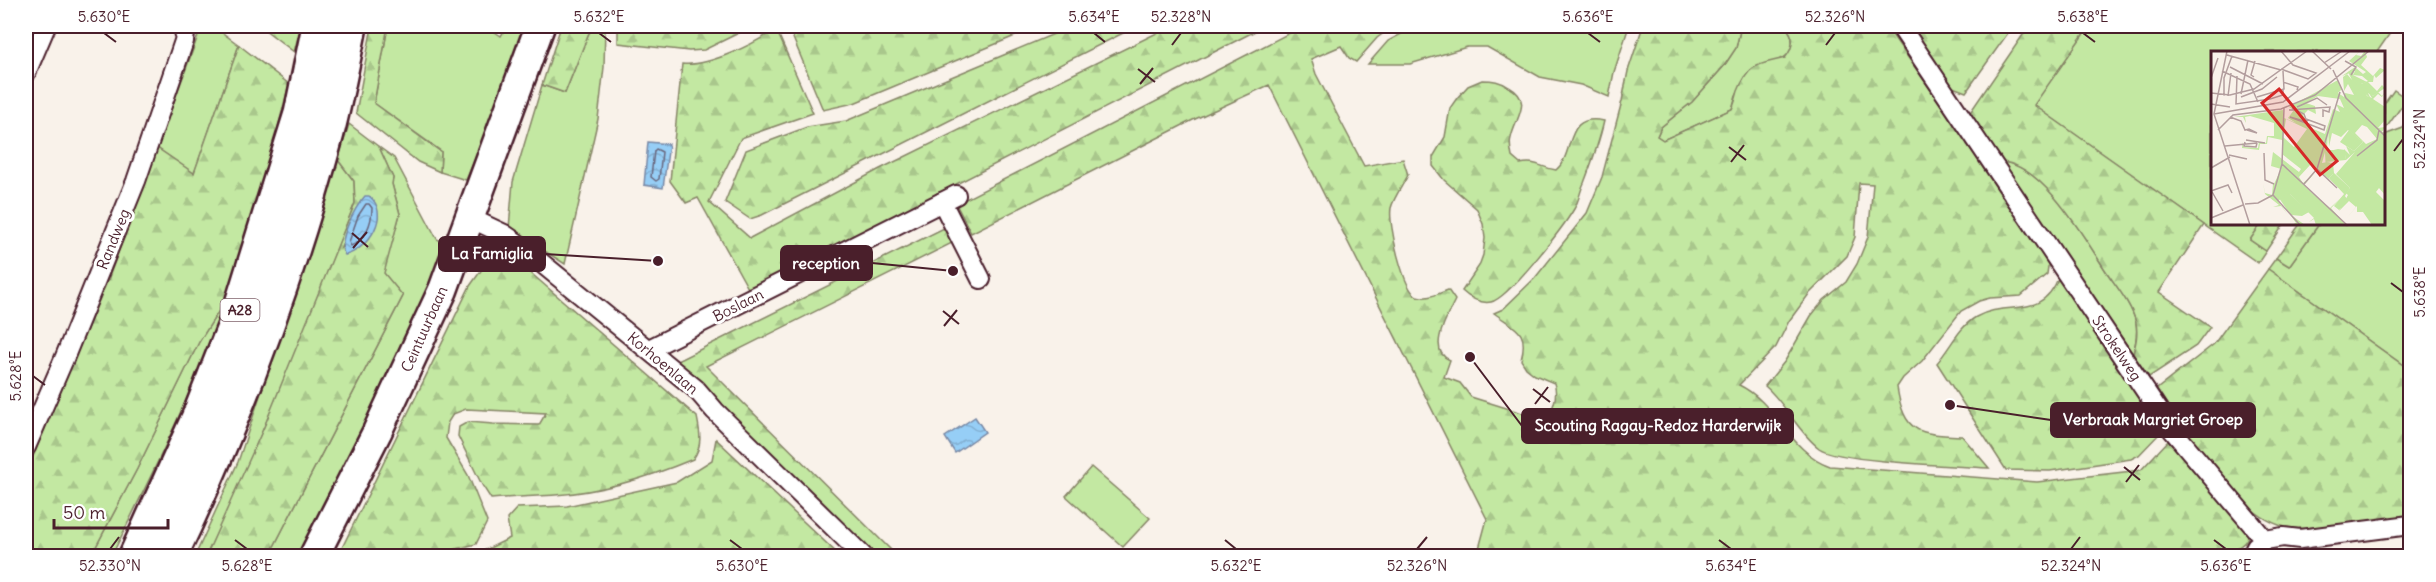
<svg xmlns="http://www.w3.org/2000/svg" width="2436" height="582" font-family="Delius,sans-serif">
	<defs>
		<pattern id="forest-firs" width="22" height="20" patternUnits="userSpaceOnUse" patternTransform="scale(1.5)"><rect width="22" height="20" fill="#c3e8a2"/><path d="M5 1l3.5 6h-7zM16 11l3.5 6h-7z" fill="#a9c78c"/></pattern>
		<pattern id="water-waves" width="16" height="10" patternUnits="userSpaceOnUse" patternTransform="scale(1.5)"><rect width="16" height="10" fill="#96cef6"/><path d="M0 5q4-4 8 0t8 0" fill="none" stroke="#83b0d3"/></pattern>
	</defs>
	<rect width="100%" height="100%" fill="#f9f2ea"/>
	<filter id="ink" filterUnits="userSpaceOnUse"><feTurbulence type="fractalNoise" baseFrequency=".0167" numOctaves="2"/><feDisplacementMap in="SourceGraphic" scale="12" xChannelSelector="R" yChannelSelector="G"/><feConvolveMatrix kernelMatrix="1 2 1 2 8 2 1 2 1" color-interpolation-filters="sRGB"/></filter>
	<g filter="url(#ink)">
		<g fill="#c3e8a2" stroke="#868466" stroke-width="1.5">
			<path d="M199 26H213L239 45 194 174 157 148 199 33Z"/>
			<path d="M388 26H486L501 36 507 26H531L466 180 440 172 441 151 374 103Z"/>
			<path d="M597 26H605L604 67 598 119 565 264 509 228 513 182 542 85 565 93 588 35 592 28Z"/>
			<path d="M1416 26H1629L1614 72 1609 97 1581 85 1540 77 1487 47H1467L1410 64H1368L1388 41Z"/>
			<path d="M1741 26H1785C1796 37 1795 56 1778 60L1736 95 1732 109 1663 140 1657 136 1661 127 1692 102 1724 66 1736 48Z"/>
			<path d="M2089 26H2395L2377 52H2212V224H2261L2250 240 2266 251 2258 263 2033 105Z"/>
			<path d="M2409 120 2410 121V370L2268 269 2276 258 2289 266 2319 224H2384V135L2403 128Z"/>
			<path d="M379 147 394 158 437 239 443 242 445 248 416 316 303 556H269L403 296 383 273 400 214 392 184 393 178Z"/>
			<path d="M338 160 354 181 355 203C308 322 261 441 206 556H195L238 462Z"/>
			<path d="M2001 162C2043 163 2085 239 2106 271 2116 286 2132 305 2136 323 2138 334 2136 343 2133 354Z"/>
			<path d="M227 298C196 385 156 467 115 549L111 556H91L137 469 199 342Z"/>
			<path d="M1091 467 1150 518 1123 547 1066 496Z"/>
		</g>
		<g fill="url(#forest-firs)" stroke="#868466" stroke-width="1.5" fill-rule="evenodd">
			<path d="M260 26H301L294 52Z"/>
			<path d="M372 26H388L374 103 441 152 440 172 418 162 356 113Z"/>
			<path d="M561 26H601L592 28 588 35 565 93 542 85Z"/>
			<path d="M618 26H753L704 50 689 51 618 43Z"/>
			<path d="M788 26H1039L854 103 823 110Z"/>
			<path d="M1073 26H1137L762 215 750 219 725 202 746 150 807 127 846 121Z"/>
			<path d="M1171 26H1265L749 290 698 198 686 203 670 181 682 64C708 67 754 44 776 29L813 113 741 138 709 202 750 238 880 169Z"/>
			<path d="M1303 26H1393L1377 38 1356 62 1349 58 1341 46 1311 59 1316 74 1364 166 1403 159 1408 175C1403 185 1394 197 1391 208 1388 223 1403 290 1417 296 1427 300 1439 293 1448 290L1455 300C1448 315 1426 351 1450 360L1444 377 1460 383 1471 397 1542 419C1554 414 1558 394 1554 383L1535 375 1526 368 1521 360C1529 330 1516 329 1494 313L1503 309 1535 278 1587 213 1602 177 1622 101 1628 71 1643 26H1741L1736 48 1724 66 1692 102 1661 127 1657 136 1663 140 1732 109C1735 103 1736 98 1738 91 1750 62 1758 65 1785 58 1794 47 1795 36 1785 26H1886L2049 259 2047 274 2021 296 1990 298 1979 301 1961 311 1922 361 1903 378 1897 387C1904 434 1919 434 1962 436L1989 468C1958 466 1838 462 1819 448 1797 431 1786 404 1765 386L1785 361 1811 316 1824 300 1846 282 1857 264 1868 237 1873 184 1859 183 1855 237 1847 256 1809 294 1789 321 1776 347 1739 385C1777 403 1789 452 1830 466L2037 482 2141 470 2168 441 2220 497 2249 534C2244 552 2221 552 2204 556H1477L1487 519 1269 85 1193 120 971 233 956 204Z"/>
			<path d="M1908 26H2013L1966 92 1950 86Z"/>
			<path d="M2029 26H2089L2034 105 2204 225 2159 292 2210 327 2196 346 2149 377 2133 354C2136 343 2138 334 2136 323 2132 305 2116 286 2106 271 2085 239 2043 164 2001 162L1969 114Z"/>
			<path d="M239 45 289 84 262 191 227 298 199 342 137 469 91 556H26V473L109 277 157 148 194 173Z"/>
			<path d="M1482 80C1493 80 1500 81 1509 87 1534 101 1515 118 1511 138 1509 144 1511 151 1512 157L1520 164C1536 160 1541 168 1556 170 1576 153 1563 112 1604 121 1599 143 1592 162 1584 183 1580 191 1579 201 1574 209 1564 226 1509 298 1491 302 1481 304 1469 298 1462 291L1479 266 1483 255 1485 238 1483 224 1477 209 1444 180 1433 166V157L1445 137 1450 108 1457 98 1468 86Z"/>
			<path d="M2394 90 2407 99 2386 128 2384 126V104Z"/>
			<path d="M349 124 379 147 393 178 392 184 400 214 384 273 403 296 269 556H206L264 427 355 203 354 181 338 160ZM378 217 374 230 341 248 347 231Z"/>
			<path d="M2261 224H2284L2266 251 2250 240Z"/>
			<path d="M2300 224H2319L2289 266 2276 258Z"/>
			<path d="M948 226 956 241 706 366 897 556H868L673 363Z"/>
			<path d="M503 249 697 417C700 432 703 446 693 459 650 477 602 492 555 495 534 496 512 497 491 499L482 485 458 436 459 427 468 422 493 424 539 425 546 413 466 409 453 414 448 422 446 438 468 475 487 522 476 544 443 552 437 556H338L470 286 485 265Z"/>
			<path d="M2268 269 2410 370V518C2376 522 2325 531 2291 528 2238 521 2185 432 2157 389L2214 344Z"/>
			<path d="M2059 276 2163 430 2139 455 2131 459 2050 471 2006 470 1937 363C1950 348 1959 327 1976 317 2007 299 2042 322 2059 276Z"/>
			<path d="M716 439 840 556H473L510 538 507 519 517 508 567 506 677 482 712 460Z"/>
		</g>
		<g fill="url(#water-waves)" stroke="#7888a5" stroke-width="1.5">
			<path d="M648 142 669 144 663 188 644 185Z"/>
			<path d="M365 196H369C392 214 368 250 345 255 336 243 355 207 365 196Z"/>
			<path d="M975 417 985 432 955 453 945 437Z"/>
		</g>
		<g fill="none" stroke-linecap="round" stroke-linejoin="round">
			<g stroke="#68657c" stroke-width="1.5">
				<path d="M656 149 662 152 659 179 656 181 651 177 654 151Z"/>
				<path d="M366 204H369L372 208C372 224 365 240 351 246L349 242 358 216Z"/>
			</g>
			<g stroke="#4a1f2b" stroke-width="22">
				<g id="minor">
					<path d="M1900 26 2169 426 2265 540 2283 537 2300 539 2410 525"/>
					<path d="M26 73 46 26"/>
					<path d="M942 202 981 279"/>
					<path d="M470 218 504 234 517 243 696 389 715 411 863 556"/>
					<path d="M649 349 956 195"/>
					<path d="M26 447 64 359 136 181 184 41 186 26"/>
					<path d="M2251 556 2256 546 2265 540"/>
				</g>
			</g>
			<g stroke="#4a1f2b" stroke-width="33">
				<path id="primary" d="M314 556 377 432 443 290 540 26"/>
			</g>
			<g stroke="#4a1f2b" stroke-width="38">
				<g id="motorway">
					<path d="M136 556 198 419 237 320 301 114 319 26"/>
					<path d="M170 556C235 421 288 278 327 133 336 98 343 61 350 26"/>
				</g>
			</g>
			<use href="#minor" stroke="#fff" stroke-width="18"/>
			<use href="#primary" stroke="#fff" stroke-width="28"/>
			<use href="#motorway" stroke="#fff" stroke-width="33"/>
		</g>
	</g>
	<path fill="none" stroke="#4a1f2b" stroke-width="2" d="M104 33 116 42M599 33 611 42M1094 33 1105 42M1588 33 1600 42M2083 33 2095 42M1172 45 1181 33M1826 45 1835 33M1138 69 1155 82M1140 84 1153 68M1729 147 1746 160M2394 151 2403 139M1731 162 1744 145M352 233 368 247M353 248 367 232M2391 283 2403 292M943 311 959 324M944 326 957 310M33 376 45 385M1533 389 1550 402M1535 404 1548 387M2124 467 2140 480M2126 482 2139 465M235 540 247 549M730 540 742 549M1225 540 1236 549M1719 540 1731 549M2214 540 2226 549M110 549 119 537M1417 549 1427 537M2071 549 2080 537"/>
	<g text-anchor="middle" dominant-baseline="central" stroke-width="6" stroke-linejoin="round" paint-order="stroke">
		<rect fill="#fff" stroke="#80626b" stroke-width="1.5" x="220.5" y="299" width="39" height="22" rx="4.5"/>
		<g font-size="14" font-weight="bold" fill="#4a1f2b">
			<text x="240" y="310">A28</text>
		</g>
		<g font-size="15" fill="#4a1f2b" stroke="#fff">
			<text transform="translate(113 239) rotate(-68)">Randweg</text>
			<text transform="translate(738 305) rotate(-27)">Boslaan</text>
			<text transform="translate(424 329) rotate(-66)">Ceintuurbaan</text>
			<text transform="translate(2117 348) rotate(56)">Strokelweg</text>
			<text transform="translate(663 363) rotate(40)">Korhoenlaan</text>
		</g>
	</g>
	<g transform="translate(2211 51)">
		<rect width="174" height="174" fill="#f9f2ea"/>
		<path d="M149 0 145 4 150 5 154 0 156 6 150 14 162 25 169 17 174 19 165 27 163 24 162 31H157L166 40 171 34 174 37 162 45 157 42 160 48 150 39V33L157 30 151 25 142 24 144 20 131 25 144 16 152 23 155 21 138 10ZM138 79 152 91 143 100 129 91ZM127 98 134 99 135 109 115 111 122 112 123 122 139 137 134 145 137 150 128 159 123 155 133 143 118 127 122 123 115 122 114 101ZM78 142 95 158 97 156 98 161 91 165 80 164 94 174H80L85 172 68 147Z" fill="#c3e8a2"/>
		<path d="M144 17 142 24 156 31 150 33 156 45 161 47 157 41 162 45 167 41 171 45 174 41 171 46 167 43 162 48 174 56V69L167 77 174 76 171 81H174V144L168 137 165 141 174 150V174H161L152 161H146V155L135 168 145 156 138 150 128 160 137 144 100 113 88 126 92 132 103 123 93 134 101 142 119 157 133 144 120 157 135 174H105L103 168 98 171 103 167 78 142 69 145 68 150 64 146 77 164 70 155 62 156 68 154 54 143 52 132 54 142 61 144 62 133 55 130 63 133 70 118 60 115 62 101 88 121 90 118 71 103V89L57 86 56 93H49L48 99 31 97V91L32 96 47 97 48 91 55 92 56 85H63V72L39 65 34 66 35 72 32 66H23L72 59V73L73 67 85 72 77 67 83 59 78 56 127 29 131 38 127 42 133 46 134 42 143 44 137 33 133 40 132 26 136 23 141 29 137 21ZM107 45 129 48 133 57 125 53 129 61 122 58 114 83 100 77 92 64 97 59 105 63 104 55 95 52ZM75 68 96 78 83 96 72 86ZM151 74 156 76 166 88 155 93 144 82ZM117 79 118 96 121 82 130 86 137 79 152 91 143 100 135 95 139 104 133 98 135 109 144 101 125 123 139 137 135 142 118 127 123 122H115V112L123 110 111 112 114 101 129 99H116Z" fill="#c3e8a2" fill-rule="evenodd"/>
		<path d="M71 114 135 174H111L80 143 68 149 63 143Z" fill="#c3e8a2"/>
		<path fill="none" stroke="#b39e9e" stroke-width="1.5" d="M16 0 3 63 39 174M101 0 120 18M16 4 70 19M134 10 145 16 140 24M113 12 131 0M19 16 52 33M70 18 97 28 105 22 82 14 70 0M122 19 135 47 174 85M11 20 39 33 47 51M26 25 25 53 59 48 72 44V39M43 26 40 24 44 10M0 27 7 7M72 31 87 36 86 39M0 42 19 44 43 38 96 0M30 43 37 9M13 45V27L21 5M17 45 20 22M30 46 51 38 66 26M46 46 73 38 72 20M0 53 19 56M86 56 106 47 116 54M81 57 93 63 96 71 79 66 113 79 114 75 95 68M78 59 119 56 118 61 112 59V66M3 63 72 51 139 0M19 66 30 70 34 79 38 78 46 82 36 79M7 79 22 64 70 58 104 44 158 0M35 89 54 92M34 91 33 95 45 96 46 92M14 95 46 92M53 102 54 129 63 133M18 104 36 108M146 105 166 89 168 79M71 113 136 174M0 117 19 106M93 133 106 118M126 137 106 118 129 41M0 139 12 160M0 140 17 134 21 142M62 144 71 113 73 57M62 144 89 174M34 153 47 152 62 144M0 167 32 154"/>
		<path fill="#d62828" fill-opacity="0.15" stroke="#d62828" stroke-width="3" d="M68 38 126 110 109 124 51 52Z"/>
		<rect width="174" height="174" fill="none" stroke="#4a1f2b" stroke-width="3"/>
	</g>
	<path fill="none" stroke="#4a1f2b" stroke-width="2" d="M658 261L545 254M953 271L872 263M1950 405L2051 420M1470 357L1522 426"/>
	<g fill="#4a1f2b" stroke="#fff" stroke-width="2">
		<circle cx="658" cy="261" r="6"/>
		<circle cx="953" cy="271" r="6"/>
		<circle cx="1950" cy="405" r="6"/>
		<circle cx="1470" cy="357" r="6"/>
	</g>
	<g fill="#4a1f2b" stroke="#4a1f2b" stroke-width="2">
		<rect x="439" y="237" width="106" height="34" rx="6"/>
		<rect x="781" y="246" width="91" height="34" rx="6"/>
		<rect x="2051" y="403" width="204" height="34" rx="6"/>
		<rect x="1522" y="409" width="271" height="34" rx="6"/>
	</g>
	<g font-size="16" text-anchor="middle" font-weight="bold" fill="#fff">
		<text x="492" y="259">La Famiglia</text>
		<text x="826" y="269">reception</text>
		<text x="2153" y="425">Verbraak Margriet Groep</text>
		<text x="1658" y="431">Scouting Ragay-Redoz Harderwijk</text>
	</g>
	<rect width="2436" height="582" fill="none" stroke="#fff" stroke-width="66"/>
	<path d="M54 519v9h114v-9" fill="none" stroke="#4a1f2b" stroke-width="3"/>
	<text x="63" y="519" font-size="18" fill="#4a1f2b" stroke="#ffffff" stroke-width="4.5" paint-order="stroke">50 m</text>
	<rect x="33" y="33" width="2370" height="516" fill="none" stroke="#4a1f2b" stroke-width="2"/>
	<g font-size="15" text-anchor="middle" fill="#4a1f2b">
		<text x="104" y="22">5.630°E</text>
		<text x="599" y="22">5.632°E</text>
		<text x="1094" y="22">5.634°E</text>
		<text x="1181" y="22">52.328°N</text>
		<text x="1588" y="22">5.636°E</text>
		<text x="1835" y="22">52.326°N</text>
		<text x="2083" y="22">5.638°E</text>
		<text transform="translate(2420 139) rotate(-90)" y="5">52.324°N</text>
		<text transform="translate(2420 292) rotate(-90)" y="5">5.638°E</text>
		<text transform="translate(16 376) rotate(-90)" y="5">5.628°E</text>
		<text x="110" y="571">52.330°N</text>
		<text x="247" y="571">5.628°E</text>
		<text x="742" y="571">5.630°E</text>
		<text x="1236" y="571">5.632°E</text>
		<text x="1417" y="571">52.326°N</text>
		<text x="1731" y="571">5.634°E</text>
		<text x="2071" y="571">52.324°N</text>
		<text x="2226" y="571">5.636°E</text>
	</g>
</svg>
